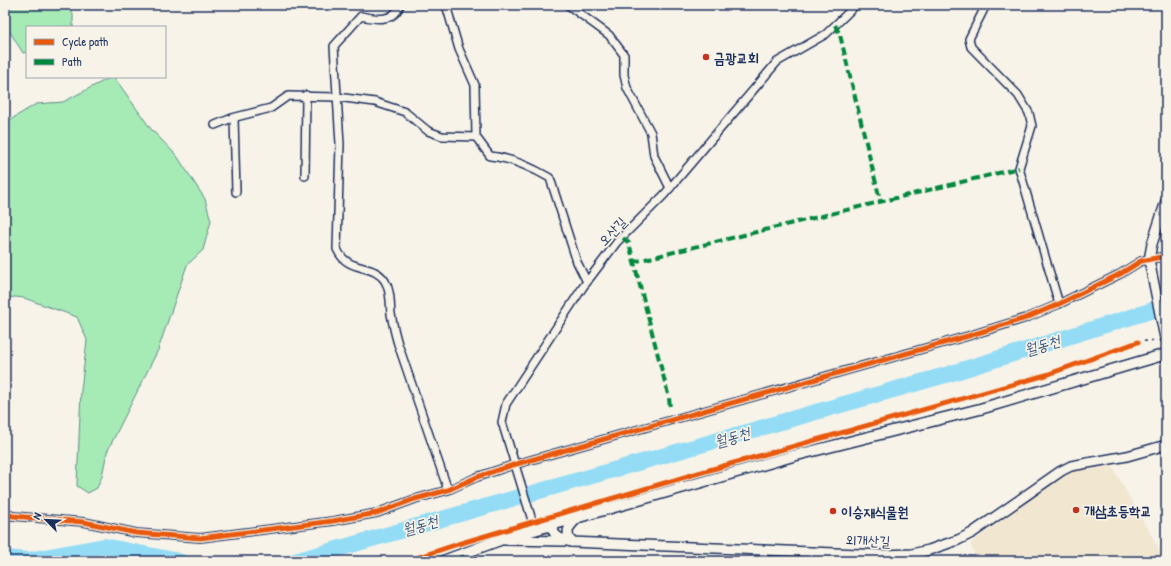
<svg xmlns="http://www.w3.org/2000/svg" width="1171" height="566" font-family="'Patrick Hand','Poor Story',sans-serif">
	<rect width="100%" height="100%" fill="#f7f3e8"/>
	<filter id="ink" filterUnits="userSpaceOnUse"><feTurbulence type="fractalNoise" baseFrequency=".025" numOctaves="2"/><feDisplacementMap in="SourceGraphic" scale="8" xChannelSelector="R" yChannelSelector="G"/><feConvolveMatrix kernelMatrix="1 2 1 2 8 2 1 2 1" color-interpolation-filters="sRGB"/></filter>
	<g filter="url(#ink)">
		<path fill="#f1e7d0" d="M1112 466 1166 561H978L970 544 1060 477 1075 471Z"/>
		<g fill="#a6eab6" stroke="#608c8a">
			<path d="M5 5H68L73 14V27H27V52L23 53 5 24Z"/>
			<path d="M111 77H114L151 129 177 156 205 199 211 221 203 250 187 265 158 350 107 452 102 476 97 488 88 493 77 486 81 390 87 340 77 317 24 298 15 297 5 298V123L36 104 63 102Z"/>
			<path d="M5 372C8 385 6 398 6 412 7 429 8 444 5 461Z"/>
		</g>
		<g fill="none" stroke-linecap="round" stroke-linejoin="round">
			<g stroke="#94dcf5" stroke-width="16">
				<path d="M5 558 28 560 104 546 179 561"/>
				<path d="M295 561 949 374 1166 306"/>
			</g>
			<g stroke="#1b2f5e" stroke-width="10">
				<g id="minor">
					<path d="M400 5C394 23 374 19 361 16L334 46 340 144 337 249C348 274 373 262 385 281 391 291 390 304 391 314 393 325 395 334 398 344L448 490"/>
					<path d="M446 5 459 49 475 85 476 137 490 156C512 158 531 167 550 178L577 262 587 282"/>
					<path d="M568 5 609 35 624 55V75L627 88 651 133 654 156 670 188"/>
					<path d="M986 5 969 39 971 47 1018 95 1029 113 1032 126 1019 168 1059 304"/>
					<path d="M234 118 236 192"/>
					<path d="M215 125 232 118 271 108 288 96 337 97 375 102 405 112 428 131 442 136 476 137"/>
					<path d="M305 176 306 95"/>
					<path d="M5 513 13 516 84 522 136 533 200 538 333 521 377 513 415 499 448 490 477 477 513 465 968 336 1026 318 1059 304 1120 274 1141 261 1166 256"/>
					<path d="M535 530 502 422 506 404 583 287 617 242 664 195 777 62 826 34 856 5"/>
				</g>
			</g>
			<g stroke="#1b2f5e" stroke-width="12">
				<g id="tertiary">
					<path d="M1165 338 1149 260 1152 244 1166 201"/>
					<path d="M551 525C554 537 560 539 571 542L883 555 912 554 929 550 958 540 972 533 1061 471 1071 466 1127 456 1166 445"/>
					<path d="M505 540 564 541"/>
					<path d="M571 542C564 530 570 525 579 517"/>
				</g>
			</g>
			<g stroke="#1b2f5e" stroke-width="13">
				<path id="secondary" d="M443 561 500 540 579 517 793 456 980 409 1166 354"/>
			</g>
			<path stroke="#1b2f5e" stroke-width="1.5" stroke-dasharray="3 3" stroke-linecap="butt" d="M1138 342 1156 340"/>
			<use href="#minor" stroke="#f7f3e8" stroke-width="7"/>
			<use href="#tertiary" stroke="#f7f3e8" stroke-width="9"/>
			<use href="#secondary" stroke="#f7f3e8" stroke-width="10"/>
			<g stroke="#00873e" stroke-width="4" stroke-dasharray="8 4" stroke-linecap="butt">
				<path d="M835 25 840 35 880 200"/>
				<path d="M623 238 629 243 669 398 670 408"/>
				<path d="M633 262 1019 168"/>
				<path d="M462 555 463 561"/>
			</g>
			<g stroke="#f7f3e8" stroke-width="8">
				<g id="cycleway">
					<path d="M5 513 13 516 84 522 136 533 200 538 333 521 377 513 415 499 448 490 477 477 513 465 968 336 1026 318 1059 304 1120 274 1141 261 1166 256"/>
					<path d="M407 561 458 544 695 474 1046 375 1138 342"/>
				</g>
			</g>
			<use href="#cycleway" stroke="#e8590c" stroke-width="5"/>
		</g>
	</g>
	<g fill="#c8321e" stroke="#f7f3e8" stroke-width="1.5">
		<circle cx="706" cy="57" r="4"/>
		<circle cx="1076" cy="510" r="4"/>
		<circle cx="833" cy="511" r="4"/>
	</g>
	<g text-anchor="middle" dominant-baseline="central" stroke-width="3.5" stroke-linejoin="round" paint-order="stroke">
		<g font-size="14" font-weight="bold" fill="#1b2f5e" stroke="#f7f3e8" text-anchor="start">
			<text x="714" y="57">금광교회</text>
			<text x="1084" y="510">개삼초등학교</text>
			<text x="841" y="511">이승재식물원</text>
		</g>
		<g font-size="14" fill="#1b2f5e" stroke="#f7f3e8">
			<text transform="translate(612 231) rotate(-47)">오산길</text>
			<text transform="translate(868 540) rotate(2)">외개산길</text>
		</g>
		<g font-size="15" font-style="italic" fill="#33527c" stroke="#f7f3e8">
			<text transform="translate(1042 345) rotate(-17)">월동천</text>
			<text transform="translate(732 437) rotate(-16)">월동천</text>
			<text transform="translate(420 525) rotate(-16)">월동천</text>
		</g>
	</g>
	<rect width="1171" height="566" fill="none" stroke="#f7f3e8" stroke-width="20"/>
	<rect x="10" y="10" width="1151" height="546" fill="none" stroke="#1b2f5e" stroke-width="1.5" filter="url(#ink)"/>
	<rect x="26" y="26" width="140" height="52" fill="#f7f3e8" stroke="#9fa5b1"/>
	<rect x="34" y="39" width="20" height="6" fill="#e8590c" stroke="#9fa5b1"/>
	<text x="62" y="46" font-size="12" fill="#1b2f5e">Cycle path</text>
	<rect x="34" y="59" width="20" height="6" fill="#00873e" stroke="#9fa5b1"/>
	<text x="62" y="66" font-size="12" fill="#1b2f5e">Path</text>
	<g transform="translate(46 520) rotate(294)" stroke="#f7f3e8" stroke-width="3" paint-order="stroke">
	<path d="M0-3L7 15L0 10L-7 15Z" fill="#1b2f5e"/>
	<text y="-6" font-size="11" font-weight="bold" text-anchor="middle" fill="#1b2f5e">N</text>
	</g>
</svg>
